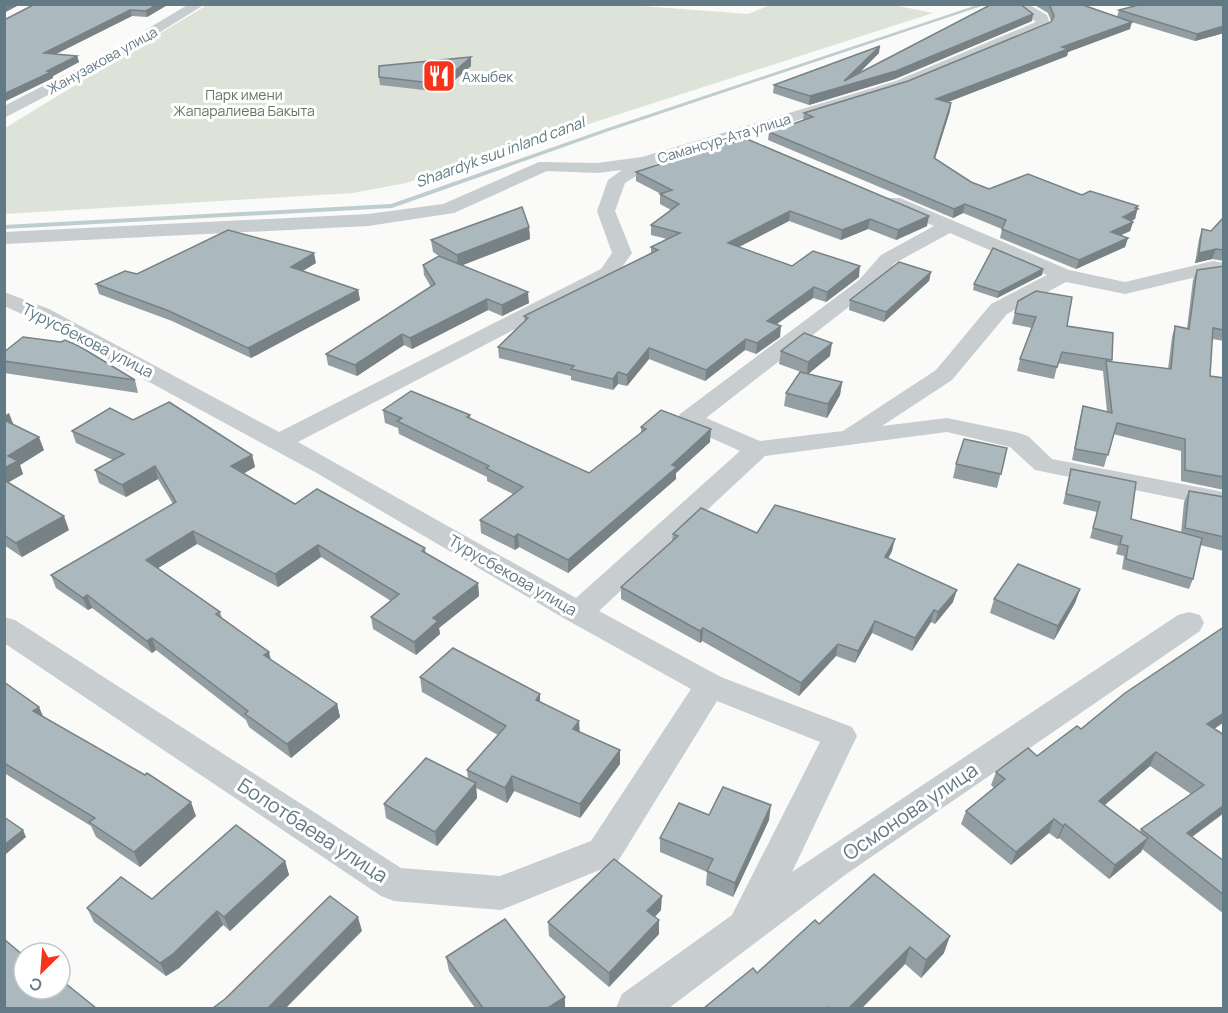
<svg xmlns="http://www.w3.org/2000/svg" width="1228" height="1013" font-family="Manrope,sans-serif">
	<rect width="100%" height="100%" fill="#fafaf8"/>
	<path fill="#dde3d8" d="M616 4 748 14 770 5 888 4 933 13 406 183 353 193 5 214V128L207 5Z"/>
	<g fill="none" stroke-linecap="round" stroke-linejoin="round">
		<path fill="#becdd0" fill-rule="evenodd" d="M980 4H988L609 131 392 208 4 229V225L391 204 605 129Z"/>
		<g fill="#c8cdd0" fill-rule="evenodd">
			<path d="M189 4H205L119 58 4 118V106L109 52Z"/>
			<path d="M1012 4H1028L1047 15 1050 24 1048 27 906 87 656 164 625 183 615 211 632 253 615 277 298 442 576 598 740 451 680 424 677 419 680 414 859 280 881 255 934 226 888 206 885 202 888 198H900L1069 270 1125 282 1213 261 1224 263V275L1213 273 1125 294 1066 282 1007 314 952 380 882 426 947 418 1019 433 1028 436 1052 459 1224 492V508L1035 470 1010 447 947 432 765 456 599 611 721 677 852 727 857 736 792 872 1178 615 1189 612 1200 615 1204 623 1200 631 845 875 669 1008H616L622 994 732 915 820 742 717 701 617 863 501 910 394 901 381 896 4 643V617L15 620 401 868 500 876 591 841 691 689 567 620 315 472 33 319 4 306V292L49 309 279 432 601 269 612 253 597 211 608 180 622 170 597 173 547 171 454 213 368 226 4 244V232L368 214 443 204 539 162 597 163 642 157 896 81 1036 22ZM950 233 1047 275 991 304 936 370 843 431 760 441 706 418 873 288 895 263Z"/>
		</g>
	</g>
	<g fill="#939ea3" fill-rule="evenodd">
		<path d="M169 4 147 17 132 16 56 54 77 56 79 62 53 76V78L4 101V20Z"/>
		<path d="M1033 4H1080L1117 17 1119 10 1224 4V33L1195 41 1118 18 1130 29 1068 52 1067 56 948 102 950 111 935 159 971 182 989 189 1082 195 1138 206 1135 219 1131 221 1133 222 1130 231 1121 235 1128 238 1125 247 1076 269 1000 238 1002 229 963 213 953 218 768 140 769 132 803 120 804 113 908 81 1051 22V21L1048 13Z"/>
		<path d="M1032 21 895 79 809 105 773 93 774 85 879 53 859 73Z"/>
		<path d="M471 57V66L441 92 380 85 379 77Z"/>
		<path d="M636 172 927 226 896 240 868 229 841 240 789 221 739 247 792 266 859 277 826 302 813 298 776 324 780 337 756 354 745 350 705 381 649 359 627 386 618 384 613 390 571 380V376L499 358 498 347 525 321 524 316 651 253V247L667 239 651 235V225L671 210 660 204V194H661L636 181Z"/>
		<path d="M1224 217V261L1212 259 1195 263 1199 239 1202 229 1211 231Z"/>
		<path d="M529 227 530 239 462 265 529 303 502 316 488 310 412 349 404 345 357 376 328 365 326 354 431 287 424 275 423 265 439 256 433 252 431 240Z"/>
		<path d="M316 263 302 271 358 290 360 300 251 358 172 321 99 294 96 284 137 274Z"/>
		<path d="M1224 266V341L1212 339 1210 376 1224 378V490L1181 481V451L1113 434 1104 467 1072 460 1080 418 1083 406 1107 412 1103 371 1058 363 1054 379 1017 371 1020 359 1032 328 1012 324 1018 301 1067 326 1112 360 1111 362 1168 369 1172 337 1175 326 1187 328 1193 280 1197 270Z"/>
		<path d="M1043 269 1042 275 997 298 973 290 974 284Z"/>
		<path d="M931 272 929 281 884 322 849 310 850 300Z"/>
		<path d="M781 351 830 356 808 374 842 382 840 395 827 418 784 406 786 393 801 372 779 364Z"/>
		<path d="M4 352 135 380 138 393 4 373Z"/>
		<path d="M383 410 470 415V419L589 473 641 433V427L710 442 676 473V479L568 573 519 547 515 550 481 533 480 520 513 494 487 481V477L399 434 398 428 385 423Z"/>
		<path d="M4 412 13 425 44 450 20 465 23 474 8 482 69 530 22 557 4 545Z"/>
		<path d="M133 420 252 455 255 467 244 473 295 504 425 548 426 553 478 583 479 596 439 628 440 634 416 655 373 629 371 617 391 601 321 557 278 587 197 544 158 568 220 612 222 618 271 660 337 704 340 717 291 758 249 727 246 720 156 650 152 653 92 608 88 610 56 588 51 575 173 504 158 479 126 497 99 483 95 470 113 460 76 443 72 431Z"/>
		<path d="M1007 448 997 488 953 478 956 464Z"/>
		<path d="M1071 469 1131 519 1181 533 1184 502 1189 491 1224 497V551L1200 545 1193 579 1189 589 1122 569 1124 556 1116 554 1118 546 1090 538 1097 512 1063 504Z"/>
		<path d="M757 533 892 551 888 558 953 602 935 624 931 622 912 651 872 633 855 663 836 656 799 696 702 641 700 643 621 599V587L672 541 673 534Z"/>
		<path d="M1080 589 1075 603 1054 640 990 613 994 599Z"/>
		<path d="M1224 627V722L1214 729 1224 735 1192 837 1224 861V914L1142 849 1141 852 1109 879 1059 838 1057 839 1049 833 1011 865 961 824 966 811 994 788 991 785 996 772 1037 756 1081 729ZM1150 766 1191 794 1141 829 1140 832 1105 805Z"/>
		<path d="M420 677 540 694V702L580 732 620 750V764L580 818 514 791 507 803 476 788 477 798 437 846 386 818 384 804 468 779 467 770 498 735 422 692Z"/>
		<path d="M4 682 39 707 43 717 196 816 140 867 96 837 91 826 4 773Z"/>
		<path d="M709 815 769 820 733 897 706 885 707 872 660 852V838Z"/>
		<path d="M285 861 289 875 230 931 223 925 179 968 166 976 94 922 87 908 152 899Z"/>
		<path d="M661 910 655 917 659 934 609 987 549 936 548 922Z"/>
		<path d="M819 924 944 953 921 978 905 964 862 1008H704L757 973Z"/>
		<path d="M446 957 565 997V1008H475L449 971Z"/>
	</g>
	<g fill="#788184">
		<path d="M9 4H21L4 13V7Z"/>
		<path d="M158 4H169L147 17 146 11Z"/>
		<path d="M130 10 132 16 46 59 44 53Z"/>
		<path d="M1033 14 1032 21 895 79 809 105 810 96 844 81 880 46 879 53 846 86Z"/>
		<path d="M1132 22 1130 29 1068 52 1067 56 935 107 936 99 1062 47Z"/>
		<path d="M1224 26V33L1195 41 1197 34Z"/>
		<path d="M77 56 79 62 53 76V78L6 101 4 94Z"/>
		<path d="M471 57V66L441 92 440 84Z"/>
		<path d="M951 103 950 111 932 167 934 158Z"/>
		<path d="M965 204 963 213 953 218 954 209Z"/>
		<path d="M1138 206 1135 219 1120 227 1123 217Z"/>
		<path d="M790 211 789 221 727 253 728 243Z"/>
		<path d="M929 216 927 226 896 240 898 230Z"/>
		<path d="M870 219 868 229 841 240 842 230Z"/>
		<path d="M1133 222 1130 231 1108 241 1111 232Z"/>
		<path d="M529 227 530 239 458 267 457 255Z"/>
		<path d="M1128 238 1125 247 1076 269 1079 260Z"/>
		<path d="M1216 249 1212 259 1195 263 1199 253Z"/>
		<path d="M314 253 316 263 293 277 291 267Z"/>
		<path d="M860 266 859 277 826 302 827 292Z"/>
		<path d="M1043 269 1042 275 997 298 999 292Z"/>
		<path d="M931 272 929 281 884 322 886 312Z"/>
		<path d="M814 287 813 298 766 332 767 321Z"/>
		<path d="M358 290 360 300 251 358 248 348Z"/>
		<path d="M528 292 529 303 502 316V305Z"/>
		<path d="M487 299 488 310 412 349 410 338Z"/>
		<path d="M781 326 780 337 756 354 757 343Z"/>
		<path d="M402 334 404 345 357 376 355 365Z"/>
		<path d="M746 339 745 350 705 381 706 370Z"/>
		<path d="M832 343 830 356 807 375 808 362Z"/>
		<path d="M649 348V359L627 386V375Z"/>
		<path d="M618 372V384L613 390V379Z"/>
		<path d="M842 382 840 395 827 418 828 404Z"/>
		<path d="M9 413 14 426 4 429V416Z"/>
		<path d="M711 429 710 442 676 473V479L568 573V560Z"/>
		<path d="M39 437 44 450 20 465 23 474 4 485V468L8 456Z"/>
		<path d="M252 455 255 467 234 479 231 466Z"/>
		<path d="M155 466 158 479 126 497 122 485Z"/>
		<path d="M64 516 69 530 22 557 16 543Z"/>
		<path d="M193 531 197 544 150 573 146 560Z"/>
		<path d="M518 534 519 547 515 550 514 537Z"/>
		<path d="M895 539 892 551 883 569 885 557Z"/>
		<path d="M318 545 321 557 278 587 275 574Z"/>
		<path d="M478 583 479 596 439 628 440 634 416 655 414 642 433 618Z"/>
		<path d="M1080 589 1075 603 1054 640 1058 626Z"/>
		<path d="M957 590 953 602 935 624 938 612Z"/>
		<path d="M87 595 92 608 88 610 83 598Z"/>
		<path d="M934 610 931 622 912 651 915 638Z"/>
		<path d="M875 621 872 633 855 663 858 651Z"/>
		<path d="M703 628 702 641 700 643V631Z"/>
		<path d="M152 638 156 650 152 653 147 641Z"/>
		<path d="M838 644 836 656 799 696 801 683Z"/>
		<path d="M269 652 272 665 264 655Z"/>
		<path d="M540 694V708L536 700Z"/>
		<path d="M337 704 340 717 291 758 287 744Z"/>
		<path d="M39 707 45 721 33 711Z"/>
		<path d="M1224 713V722L1201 738 1207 724Z"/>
		<path d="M579 721 580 735 573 729Z"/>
		<path d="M620 750V764L580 818V804Z"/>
		<path d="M1156 752 1150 766 1094 814 1099 801Z"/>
		<path d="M512 776 514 791 507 803 505 788Z"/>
		<path d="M476 783 477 798 437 846 435 832Z"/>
		<path d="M191 802 196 816 140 867 134 852Z"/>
		<path d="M771 805 769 820 733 897 735 883Z"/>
		<path d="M1224 805V813L1180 846 1187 833Z"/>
		<path d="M1054 819 1049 833 1011 865 1016 852Z"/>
		<path d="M1065 824 1059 838 1057 839 1063 826Z"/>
		<path d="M23 830 26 837 6 854 4 851V845Z"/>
		<path d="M1148 838 1141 852 1109 879 1115 865Z"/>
		<path d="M285 861 289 875 230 931 224 917Z"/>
		<path d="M662 896 661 910 647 925V911Z"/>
		<path d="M217 911 223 925 179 968 166 976 160 963Z"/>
		<path d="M358 917 362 931 286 1008H268Z"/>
		<path d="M659 920V934L609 987V973Z"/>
		<path d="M950 936 944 953 921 978 926 960Z"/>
		<path d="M910 947 905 964 862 1008H849Z"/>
		<path d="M565 997V1008H548Z"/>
	</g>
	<g fill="#abb8bd" stroke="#788184" stroke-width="1.5">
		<path d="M35 4H158L146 11 130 10 44 53 77 56 47 71 51 72 4 94V20Z"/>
		<path d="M992 4H1020L1033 14 896 71 810 96 774 85 880 46 844 81Z"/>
		<path d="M1047 4H1080L1132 22 1062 47 1068 49 936 99 951 103 934 158 971 182 989 189 1028 174 1082 195 1090 191 1138 206 1135 208 1138 209 1123 217 1133 222 1111 232 1128 238 1079 260 1002 229 1006 220 965 204 954 209 769 132 813 117 804 113 908 81 1051 22 1054 16 1050 6Z"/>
		<path d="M1142 4H1224V26L1197 34 1119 10Z"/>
		<path d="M471 57 440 84 379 77V66Z"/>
		<path d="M747 139 929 216 898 230 870 219 842 230 790 211 728 243 792 266 813 251 860 266 827 292 814 287 767 321 781 326 757 343 746 339 706 370 649 348 627 375 618 372 613 379 571 369 574 366 498 347 528 318 524 316 658 250 651 247 680 233 651 225 679 204 660 194 672 190 636 172 728 142 732 143Z"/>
		<path d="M522 207 529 227 457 255 431 240Z"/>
		<path d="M1224 217V250L1216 249 1199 253 1202 229 1211 231Z"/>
		<path d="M228 230 314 253 291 267 358 290 248 348 169 311 96 284 125 271 137 274Z"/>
		<path d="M993 248 1043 269 999 292 974 284Z"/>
		<path d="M439 256 528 292 502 305 487 299 410 338 402 334 355 365 326 354 435 284 423 265Z"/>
		<path d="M899 262 931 272 886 312 850 300Z"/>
		<path d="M1224 266V330L1213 328 1210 376 1224 378V477L1185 470V439L1117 423 1108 455 1075 449 1083 406 1112 413 1106 361 1171 369 1175 326 1189 329 1197 270Z"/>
		<path d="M1036 291 1072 297 1067 326 1113 333 1112 360 1062 352 1057 367 1020 359 1036 317 1015 313 1018 301Z"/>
		<path d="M804 333 832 343 808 362 781 351Z"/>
		<path d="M23 337 61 342 65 340 79 346 135 380 4 361V352Z"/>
		<path d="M800 372 842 382 828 404 786 393Z"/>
		<path d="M411 391 470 415 467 417 589 473 646 429 641 427 661 410 711 429 672 465 677 467 568 560 518 534 514 537 480 520 523 487 486 468 489 466 397 421 402 418 383 410Z"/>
		<path d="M169 402 252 455 231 466 295 504 317 489 425 548 422 551 478 583 433 618 438 621 414 642 371 617 399 594 318 545 275 574 193 531 146 560 220 612 216 614 269 652 264 655 337 704 287 744 245 714 248 711 152 638 147 641 87 595 83 598 51 575 176 502 155 466 122 485 95 470 124 454 72 431 110 408 133 420Z"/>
		<path d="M4 420 39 437 8 456 18 461 4 468Z"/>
		<path d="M964 439 1007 448 1001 474 956 464Z"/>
		<path d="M1071 469 1136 482 1131 519 1202 538 1193 579 1126 559 1128 546 1120 544 1122 536 1093 528 1100 502 1066 494Z"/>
		<path d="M4 480 64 516 16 543 4 535Z"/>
		<path d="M1189 491 1224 497V537L1185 528Z"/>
		<path d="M775 505 895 539 885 557 957 590 938 612 934 610 915 638 875 621 858 651 838 644 801 683 703 628 700 631 621 587 678 536 673 534 701 508 757 533Z"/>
		<path d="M1018 564 1080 589 1058 626 994 599Z"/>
		<path d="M1224 627V713L1207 724 1224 735V805L1187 833 1224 861V895L1141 829 1204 785 1156 752 1099 801 1148 838 1115 865 1065 824 1063 826 1054 819 1016 852 966 811 1005 779 996 772 1028 748 1037 756 1077 726 1081 729 1125 693Z"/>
		<path d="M453 648 540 694 536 700 579 721 573 729 620 750 580 804 512 776 505 788 467 770 506 726 420 677Z"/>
		<path d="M4 682 39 707 33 711 145 775 147 773 191 802 134 852 89 822 95 818 4 763Z"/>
		<path d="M426 758 476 783 435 832 384 804Z"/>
		<path d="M723 787 771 805 735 883 707 871 713 859 660 838 679 803 709 815Z"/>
		<path d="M4 817 23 830 4 845Z"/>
		<path d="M236 825 285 861 224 917 217 911 173 954 160 963 87 908 121 877 152 899Z"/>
		<path d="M614 859 662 896 647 911 659 920 609 973 548 922Z"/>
		<path d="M874 874 950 936 926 960 910 947 849 1008H829L828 1007 827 1008H704L753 968 757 973 815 920 819 924Z"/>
		<path d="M330 896 358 917 268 1008H213L225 999Z"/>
		<path d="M505 919 565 997 548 1008H483L446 957Z"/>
		<path d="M4 939 24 956V989H60V979L96 1008H4Z"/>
	</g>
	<defs>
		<g id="restaurant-square" transform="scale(1.725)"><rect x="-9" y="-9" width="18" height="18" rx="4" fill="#f6341c" stroke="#fff"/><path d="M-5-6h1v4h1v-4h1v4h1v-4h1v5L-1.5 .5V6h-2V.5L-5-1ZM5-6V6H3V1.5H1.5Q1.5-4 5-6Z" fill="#fff"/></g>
	</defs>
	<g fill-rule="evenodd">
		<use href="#restaurant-square" x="439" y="76"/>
	</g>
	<g text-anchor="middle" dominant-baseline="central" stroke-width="6" stroke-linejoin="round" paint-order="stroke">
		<g font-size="14" fill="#627a86" stroke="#fff">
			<text transform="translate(102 60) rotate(-29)">Жанузакова улица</text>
			<text transform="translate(724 138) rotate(-17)">Самансур-Ата улица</text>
		</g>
		<g font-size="14" fill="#627a86" stroke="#fff" text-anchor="start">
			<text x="462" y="76">Ажыбек</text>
		</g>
		<g font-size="14" fill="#66775e" stroke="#fff">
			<text x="244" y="94">Парк имени<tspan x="244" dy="16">Жапаралиева Бакыта</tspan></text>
		</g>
		<g font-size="15" font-style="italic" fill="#5d7a7f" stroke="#fff">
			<text transform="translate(500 152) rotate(-20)">Shaardyk suu inland canal</text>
		</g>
		<g font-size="16" fill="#627a86" stroke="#fff">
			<text transform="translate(88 340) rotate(27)">Турусбекова улица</text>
			<text transform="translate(513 575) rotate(30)">Турусбекова улица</text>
		</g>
		<g font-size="20" fill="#627a86" stroke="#fff">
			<text transform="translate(910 811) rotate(-34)">Осмонова улица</text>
			<text transform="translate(313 830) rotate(33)">Болотбаева улица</text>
		</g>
	</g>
	<rect width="1228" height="1013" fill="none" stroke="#627a86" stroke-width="12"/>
	<g transform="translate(42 971) rotate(205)"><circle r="28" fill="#ffffff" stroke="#c0cacf" stroke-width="1.5"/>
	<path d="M0-4.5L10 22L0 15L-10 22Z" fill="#f6341c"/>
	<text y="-9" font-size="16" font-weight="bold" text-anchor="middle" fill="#627a86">С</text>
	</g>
</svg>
